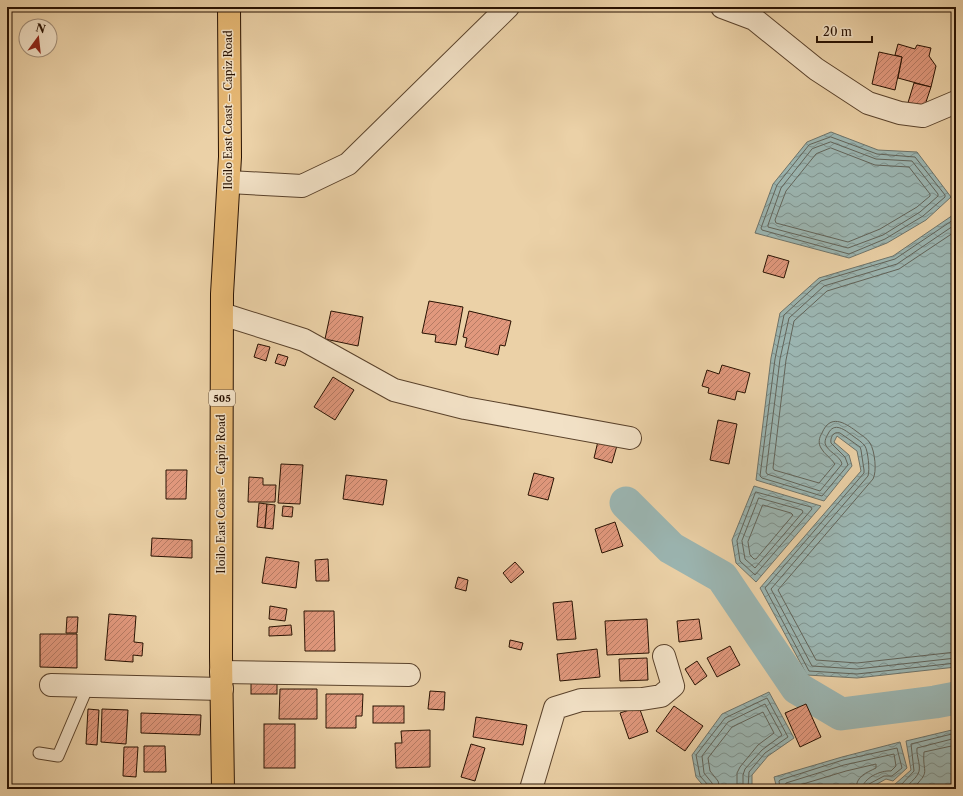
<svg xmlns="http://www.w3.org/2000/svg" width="963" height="796" font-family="'Libre Caslon Text',serif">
	<defs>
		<pattern id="water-waves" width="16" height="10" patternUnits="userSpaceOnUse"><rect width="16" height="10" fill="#9bb5b1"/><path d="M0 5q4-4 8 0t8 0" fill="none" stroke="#7e928e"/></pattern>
		<pattern id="building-hatch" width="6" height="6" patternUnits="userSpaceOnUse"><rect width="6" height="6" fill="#e1987d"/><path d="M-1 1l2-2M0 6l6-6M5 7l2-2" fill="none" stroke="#b67b64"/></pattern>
	</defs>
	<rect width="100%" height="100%" fill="#ebd1a7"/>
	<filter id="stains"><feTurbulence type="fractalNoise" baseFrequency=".005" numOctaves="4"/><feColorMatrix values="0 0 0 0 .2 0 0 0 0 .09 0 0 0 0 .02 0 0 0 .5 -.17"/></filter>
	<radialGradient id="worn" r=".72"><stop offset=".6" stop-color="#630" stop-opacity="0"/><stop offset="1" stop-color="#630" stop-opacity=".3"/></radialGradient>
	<g fill="url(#water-waves)" stroke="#6d746b">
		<path d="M831 132 878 150 917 152 951 197 926 220 887 243 849 258 755 233 773 184 807 142Z"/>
		<path d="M956 213V667L857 678 807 675 760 588 861 471 857 451 837 436 834 442 849 455 852 466 824 501 756 480 771 358 780 313 819 278 893 256Z"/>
		<path d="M754 486 821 506 756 582 736 563 732 540Z"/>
		<path d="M769 692 794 738 768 756 752 775V789H706L696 777 692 755 722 714Z"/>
		<path d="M956 729V789H898L894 785 911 770 906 741Z"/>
		<path d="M900 742 907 768 893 781 886 779 868 789H777L774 777 842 757Z"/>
	</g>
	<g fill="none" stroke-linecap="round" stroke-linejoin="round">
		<g stroke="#62645a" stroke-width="1">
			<path d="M831 137 877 154 915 157 945 195V197L923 216 885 239 849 254 762 230 761 228 777 185 809 145Z"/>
			<path d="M831 142 876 159 912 161 938 194V196L920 212 883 235 848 248 768 227V225L781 188 812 149Z"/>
			<path d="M831 148 875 165 909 167 930 194V196L917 207 880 229 848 242 776 223 775 220 786 191 816 154Z"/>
			<path d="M956 218 895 259 821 281 784 315 775 359 760 476 762 478 822 496 848 465 845 457 831 443C830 438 833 431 840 433L860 447 861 450 864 470V473L765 588 809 671 857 674 956 663"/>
			<path d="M956 224 897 264 824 286 789 318 780 359 766 472 767 474 820 491 842 464C840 455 827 452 825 443 825 440 826 437 828 434 834 421 845 430 853 436 857 439 862 442 865 446 868 451 870 470 868 476L771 589 812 666 857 669 956 658"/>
			<path d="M956 231 899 269 827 291 794 321 786 360 773 468 774 470 819 483 835 464C831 458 824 454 821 448 818 443 819 438 822 433 830 414 844 422 856 431 861 435 867 438 870 443 875 451 877 472 873 479L778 590 816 660 857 663 956 652"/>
			<path d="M756 492 811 507 812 509 755 575 740 561 737 541Z"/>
			<path d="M759 498 802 510 803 512 755 568 745 559 742 541Z"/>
			<path d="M763 505 791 513 793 515 756 559H754L750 555 748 542Z"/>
			<path d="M709 789 708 785 700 776 696 755 725 718 767 698 788 737 765 753 749 772 748 789"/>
			<path d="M714 789 712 783 704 773 702 756 728 722 765 704 782 735 762 750 745 769 743 775V789"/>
			<path d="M720 789 718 781 710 771 708 758 732 727 763 712 774 733 758 745 740 767 737 773V789"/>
			<path d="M780 789 779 781 780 780 843 760 897 748 902 768 892 776H884L869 784 867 789"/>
			<path d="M785 789V785L786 783 844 765 894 754 896 766 891 771C881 770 863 778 862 789"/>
			<path d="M791 789 793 787 846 771 876 764V768C866 773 856 776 856 789"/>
			<path d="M901 789V785L914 771 911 744 956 733"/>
			<path d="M906 789C908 783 915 780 918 774 922 767 916 756 917 748L956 738"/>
			<path d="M912 789C932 770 922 774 924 752L956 745"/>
		</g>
		<path stroke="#9bb5b1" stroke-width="33" d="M626 503 671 548 722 577 797 688 841 714 935 702 956 698"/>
	</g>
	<g fill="url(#building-hatch)" stroke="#291202">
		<path d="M898 44 915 49 917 45 931 48 929 56 936 66 931 87 898 78 902 57 895 55Z"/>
		<path d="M879 52 902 57 895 90 872 84Z"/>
		<path d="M914 83 931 87 923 111 907 106Z"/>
		<path d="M768 255 789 261 784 278 763 272Z"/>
		<path d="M429 301 463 307 456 345 435 342 436 335 422 333Z"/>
		<path d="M331 311 363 317 358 346 325 339Z"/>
		<path d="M469 311 511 321 505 346 500 345 498 355 465 347 467 338 463 337Z"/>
		<path d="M258 344 270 347 266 361 254 357Z"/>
		<path d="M278 354 288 357 285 366 275 363Z"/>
		<path d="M722 365 750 373 745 393 737 391 735 400 708 393 709 388 702 386 707 370 719 374Z"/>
		<path d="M333 377 354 390 335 420 314 407Z"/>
		<path d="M718 420 737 424 729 464 710 460Z"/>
		<path d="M599 437 618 442 612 463 594 458Z"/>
		<path d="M281 464 303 465 300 504 278 503Z"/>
		<path d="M166 470H187L186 499H166Z"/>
		<path d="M534 473 554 478 548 500 528 495Z"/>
		<path d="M346 475 387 480 383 505 343 499Z"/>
		<path d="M249 477 263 478V485H276L275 502H248Z"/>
		<path d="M259 503 267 504 265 528 257 527Z"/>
		<path d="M267 504 275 505 273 529 265 528Z"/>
		<path d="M283 506 293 507 292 517 282 516Z"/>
		<path d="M615 522 623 546 602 553 595 529Z"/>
		<path d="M152 538 192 540V558L151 556Z"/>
		<path d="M266 557 299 562 296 588 262 583Z"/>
		<path d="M328 559 329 581H316L315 560Z"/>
		<path d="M515 562 524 572 511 583 503 573Z"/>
		<path d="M458 577 468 580 466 591 455 588Z"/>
		<path d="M572 601 576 639 557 640 553 603Z"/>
		<path d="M270 606 287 609 285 621 269 619Z"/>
		<path d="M304 611H334L335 651H305Z"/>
		<path d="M109 614 136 616 134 642 143 643 142 656 133 655V662L105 660Z"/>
		<path d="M67 617H78L77 633H66Z"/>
		<path d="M647 619 649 653 607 655 605 621Z"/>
		<path d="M699 619 702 639 679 642 677 621Z"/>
		<path d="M291 625 292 635 269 636V627Z"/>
		<path d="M40 634H77V668L40 667Z"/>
		<path d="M510 640 523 643 521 650 509 647Z"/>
		<path d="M730 646 740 665 717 677 707 658Z"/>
		<path d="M597 649 600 677 560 681 557 654Z"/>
		<path d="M647 658 648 680 620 681 619 659Z"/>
		<path d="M697 661 707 676 695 685 685 669Z"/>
		<rect x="251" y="682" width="26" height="12"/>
		<path d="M280 689H317V719H279Z"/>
		<path d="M430 691 445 692 444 710 428 709Z"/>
		<path d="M326 694H363L362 716H356V728H326Z"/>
		<path d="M806 704 821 737 800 747 785 713Z"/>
		<rect x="373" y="706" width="31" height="17"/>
		<path d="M674 706 703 726 685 751 656 731Z"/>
		<path d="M639 707 648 732 629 739 620 713Z"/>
		<path d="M88 709 99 710 97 745 86 744Z"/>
		<path d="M102 709 128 710 126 744 101 742Z"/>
		<path d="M141 713 201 715 200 735 141 733Z"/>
		<path d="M476 717 527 725 523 745 473 737Z"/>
		<rect x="264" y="724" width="31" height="44"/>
		<path d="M430 730V767L396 768 395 743H402L401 731Z"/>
		<path d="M471 744 485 748 475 781 461 777Z"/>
		<path d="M144 746H165L166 772H144Z"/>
		<path d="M124 747H138L136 777 123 776Z"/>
	</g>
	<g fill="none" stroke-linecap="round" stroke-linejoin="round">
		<g stroke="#5a422b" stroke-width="13">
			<path id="lane" d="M39 753 58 756 88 686"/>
		</g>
		<g stroke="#5a422b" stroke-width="24">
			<g id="street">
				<path d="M722 7 754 19 816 69 868 103 900 113 923 116 956 102"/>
				<path d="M229 182 302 186 348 164 508 7"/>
				<path d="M222 314 304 340 394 390 465 408 630 438"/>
				<path d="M221 672 409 675"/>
				<path d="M51 685 222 689"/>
				<path d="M531 789 555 708 581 700 642 699 661 696 673 686 664 656"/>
			</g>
		</g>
		<g stroke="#291202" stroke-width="24">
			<path id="primary" d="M223 789 221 657 222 294 230 157 229 7"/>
		</g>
		<use href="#lane" stroke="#f2e1c6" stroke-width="11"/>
		<use href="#street" stroke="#f2e1c6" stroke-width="22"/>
		<use href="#primary" stroke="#e6b874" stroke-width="22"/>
	</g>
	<g text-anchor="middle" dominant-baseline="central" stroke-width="3" stroke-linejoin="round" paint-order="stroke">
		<rect fill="#f2e1c6" stroke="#65503d" stroke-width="1" x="209" y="390" width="26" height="16" rx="3"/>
		<g font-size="10" font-weight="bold" fill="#291202">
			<text x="222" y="398">505</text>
		</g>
		<g font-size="11" fill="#291202" stroke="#f2e1c6">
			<text transform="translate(228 110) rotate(-90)">Iloilo East Coast – Capiz Road</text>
			<text transform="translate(221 494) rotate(-90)">Iloilo East Coast – Capiz Road</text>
		</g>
	</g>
	<rect width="963" height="796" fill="none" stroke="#ebd1a7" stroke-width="24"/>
	<rect x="8" y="8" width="947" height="780" fill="none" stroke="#291202" stroke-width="2"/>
	<rect x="12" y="12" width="939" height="772" fill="none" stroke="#291202"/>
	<g transform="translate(38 38) rotate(15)"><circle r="19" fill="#f2e1c6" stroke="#a28e78"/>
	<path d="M0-3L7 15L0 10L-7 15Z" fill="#8f2418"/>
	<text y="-6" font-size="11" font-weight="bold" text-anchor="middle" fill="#291202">N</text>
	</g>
	<path d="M817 36v6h55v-6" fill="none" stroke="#291202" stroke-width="2"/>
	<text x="823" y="36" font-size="12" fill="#291202" stroke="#f2e1c6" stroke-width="3" paint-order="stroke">20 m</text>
	<rect width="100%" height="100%" filter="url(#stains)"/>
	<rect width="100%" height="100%" fill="url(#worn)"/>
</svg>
